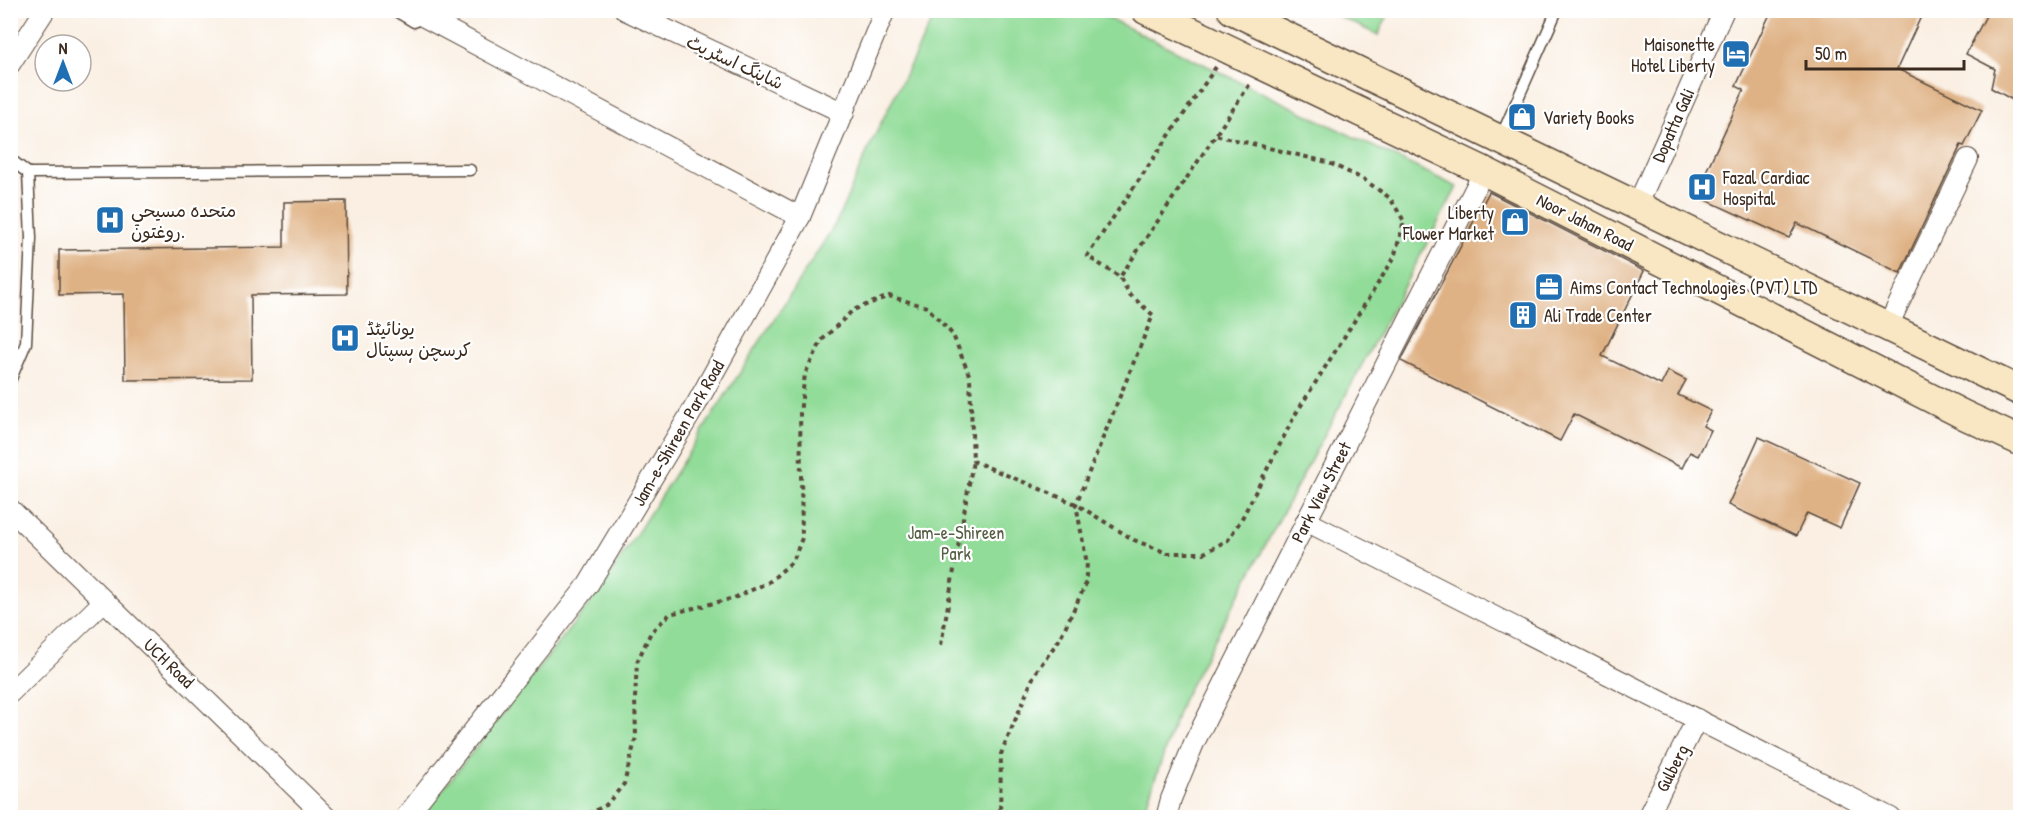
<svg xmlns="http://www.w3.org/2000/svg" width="2031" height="828" font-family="'Patrick Hand','Playpen Sans Arabic',sans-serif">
	<rect width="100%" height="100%" fill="#fff"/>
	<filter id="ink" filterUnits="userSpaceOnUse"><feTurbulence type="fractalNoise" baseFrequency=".0167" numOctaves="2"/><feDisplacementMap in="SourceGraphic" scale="12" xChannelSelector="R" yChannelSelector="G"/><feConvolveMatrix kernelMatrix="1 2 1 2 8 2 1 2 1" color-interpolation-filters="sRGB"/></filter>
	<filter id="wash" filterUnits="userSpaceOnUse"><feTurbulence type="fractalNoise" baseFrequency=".008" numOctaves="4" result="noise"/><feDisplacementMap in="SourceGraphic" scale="24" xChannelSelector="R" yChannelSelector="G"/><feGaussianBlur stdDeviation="1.35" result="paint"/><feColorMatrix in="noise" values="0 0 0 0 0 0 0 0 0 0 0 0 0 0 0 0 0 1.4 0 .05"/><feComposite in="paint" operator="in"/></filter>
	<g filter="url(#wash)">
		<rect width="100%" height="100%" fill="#faefe2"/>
		<g fill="#91dc98" stroke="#66835b" stroke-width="1.5">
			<path d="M937 11H1094L1457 187 1182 701 1142 817H421L601 589 836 223 870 145Z"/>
			<path d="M1328 11H1390L1378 35Z"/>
		</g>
		<g id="blocks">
			<g fill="#dfb285">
				<path d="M1772 10H1924L1897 69 1982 110 1964 146 1961 145 1900 273 1797 223 1789 238 1695 195 1744 90 1736 86Z"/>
				<path d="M1989 10H2014L2020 14V104L1991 88 1995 69 1966 54Z"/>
				<path d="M1489 192 1644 271 1602 356 1661 385 1668 371 1686 380 1678 395 1711 411 1703 426 1711 430 1698 456 1690 452 1682 468 1574 414 1560 441 1401 361Z"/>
				<path d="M346 201 347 294 251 295 252 379 125 380 124 294 59 295V250L284 247V202Z"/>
				<path d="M1759 437 1860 483 1840 528 1807 513 1796 536 1728 505Z"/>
			</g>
		</g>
	</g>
	<g filter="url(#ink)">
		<use href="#blocks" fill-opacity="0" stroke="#58483b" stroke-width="1.5"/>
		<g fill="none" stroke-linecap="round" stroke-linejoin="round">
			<g stroke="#58483b" stroke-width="13">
				<g id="lane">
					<path d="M394 10 414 22"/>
					<path d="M1500 139 1557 10"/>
					<path d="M10 159 28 173 31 238 26 343 10 381"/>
					<path d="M28 173 470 170"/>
				</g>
			</g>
			<g stroke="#58483b" stroke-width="22">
				<g id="street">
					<path d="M411 10 800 217"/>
					<path d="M625 10 844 113"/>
					<path d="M10 64 45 10"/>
					<path d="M1637 206 1724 10"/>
					<path d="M1888 326 1968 159"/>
					<path d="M10 509 327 818"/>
					<path d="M1306 521 1891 818"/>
					<path d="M10 693 104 601"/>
					<path d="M405 818 588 585 697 403 800 217 885 10"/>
					<path d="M1166 818 1171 799 1194 743 1484 171"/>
					<path d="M1647 818 1697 719"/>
				</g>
			</g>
			<g stroke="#58483b" stroke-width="31">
				<g id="secondary">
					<path d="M1146 10 1484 171 1964 415 2020 441"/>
					<path d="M1232 10 2020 391"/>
				</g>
			</g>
			<g stroke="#58483b" stroke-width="4" stroke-dasharray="4.5 4.5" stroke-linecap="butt">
				<path d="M1216 67 1087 256 1120 277 1250 84"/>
				<path d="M941 645 973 461"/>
				<path d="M580 818 606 805 624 784 636 737 635 698 637 662 651 632 670 614 734 598 769 582 793 561 802 538 800 413 805 374 822 340 853 310 889 296 927 307 953 335 970 377 973 461 1076 504 1134 540 1167 553H1204L1228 540 1241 520 1295 415 1394 258 1404 221 1390 198 1363 179 1327 162 1215 135"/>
				<path d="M1000 818 1001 754 1035 673 1059 640 1085 586 1087 564 1076 504 1153 315 1129 294 1120 277"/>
			</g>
			<use href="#lane" stroke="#fff" stroke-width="10"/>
			<use href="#street" stroke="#fff" stroke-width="20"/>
			<use href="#secondary" stroke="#f9e7c3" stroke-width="28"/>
		</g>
	</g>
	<defs>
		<g id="hotel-square" transform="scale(1.5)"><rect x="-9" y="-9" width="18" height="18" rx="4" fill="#1f6fb2" stroke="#fff"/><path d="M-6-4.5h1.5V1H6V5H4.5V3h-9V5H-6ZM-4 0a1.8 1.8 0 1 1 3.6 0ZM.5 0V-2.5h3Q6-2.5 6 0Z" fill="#fff"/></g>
		<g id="shop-square" transform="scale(1.5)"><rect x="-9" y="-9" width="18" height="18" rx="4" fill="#1f6fb2" stroke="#fff"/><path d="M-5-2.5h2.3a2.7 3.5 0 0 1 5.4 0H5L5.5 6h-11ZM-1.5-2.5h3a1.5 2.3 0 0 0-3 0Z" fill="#fff"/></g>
		<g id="hospital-square" transform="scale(1.5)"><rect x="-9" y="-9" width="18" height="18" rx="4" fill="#1f6fb2" stroke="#fff"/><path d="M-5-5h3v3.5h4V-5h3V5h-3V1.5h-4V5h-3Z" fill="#fff"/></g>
		<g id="office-square" transform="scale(1.5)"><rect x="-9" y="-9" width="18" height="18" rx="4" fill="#1f6fb2" stroke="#fff"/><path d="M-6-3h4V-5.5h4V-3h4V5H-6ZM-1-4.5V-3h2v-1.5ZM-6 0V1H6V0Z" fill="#fff"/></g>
		<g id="building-square" transform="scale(1.5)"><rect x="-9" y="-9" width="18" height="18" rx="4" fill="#1f6fb2" stroke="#fff"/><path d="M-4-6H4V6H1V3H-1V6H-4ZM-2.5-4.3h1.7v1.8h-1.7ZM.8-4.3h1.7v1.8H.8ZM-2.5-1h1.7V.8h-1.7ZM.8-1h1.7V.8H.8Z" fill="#fff"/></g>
	</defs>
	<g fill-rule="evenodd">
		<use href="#hotel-square" x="1736" y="54"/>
		<use href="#shop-square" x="1522" y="117"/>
		<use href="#hospital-square" x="1702" y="187"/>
		<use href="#hospital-square" x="110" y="220"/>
		<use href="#shop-square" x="1515" y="222"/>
		<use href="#office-square" x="1549" y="287"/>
		<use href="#building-square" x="1523" y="315"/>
		<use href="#hospital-square" x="345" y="338"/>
	</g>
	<g text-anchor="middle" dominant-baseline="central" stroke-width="4.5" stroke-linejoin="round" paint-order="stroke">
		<g font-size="18" fill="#3b2a1e" stroke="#fff" text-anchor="start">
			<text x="1715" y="44" text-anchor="end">Maisonette<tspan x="1715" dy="21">Hotel Liberty</tspan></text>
			<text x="1543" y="117">Variety Books</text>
			<text x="1723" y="177">Fazal Cardiac<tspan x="1723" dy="21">Hospital</tspan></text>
			<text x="131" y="210">متحده مسیحي<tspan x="131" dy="21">روغتون.</tspan></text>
			<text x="1494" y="212" text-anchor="end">Liberty<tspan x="1494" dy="21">Flower Market</tspan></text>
			<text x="1570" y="287">Aims Contact Technologies (PVT) LTD</text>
			<text x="1544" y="315">Ali Trade Center</text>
			<text x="366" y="328">یونائیٹڈ<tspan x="366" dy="21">کرسچن ہسپتال</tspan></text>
		</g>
		<g font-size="18" fill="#3b2a1e" stroke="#fff">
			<text transform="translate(735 62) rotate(25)">شاپنگ اسٹریٹ</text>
			<text transform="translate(1673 125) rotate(-66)">Dopatta Gali</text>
			<text transform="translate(1585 222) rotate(27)">Noor Jahan Road</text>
			<text transform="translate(678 433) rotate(-60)">Jam-e-Shireen Park Road</text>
			<text transform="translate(1321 492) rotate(-63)">Park View Street</text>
			<text transform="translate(169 663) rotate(44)">UCH Road</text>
			<text transform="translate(1672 768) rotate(-63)">Gulberg</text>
		</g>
		<g font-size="18" fill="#555f43" stroke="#fff">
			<text x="956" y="532">Jam-e-Shireen<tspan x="956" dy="21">Park</tspan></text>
		</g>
	</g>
	<rect width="2031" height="828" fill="none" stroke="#fff" stroke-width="36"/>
	<g transform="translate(63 63)"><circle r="28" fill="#ffffff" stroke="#b1aaa5" stroke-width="1.5"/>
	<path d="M0-4.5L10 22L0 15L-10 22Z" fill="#1f6fb2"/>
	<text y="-9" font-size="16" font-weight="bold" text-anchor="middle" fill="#3b2a1e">N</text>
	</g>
	<path d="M1806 60v9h158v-9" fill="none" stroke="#3b2a1e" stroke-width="3"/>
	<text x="1815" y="60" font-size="18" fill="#3b2a1e" stroke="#ffffff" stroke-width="4.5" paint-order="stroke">50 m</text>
</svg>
